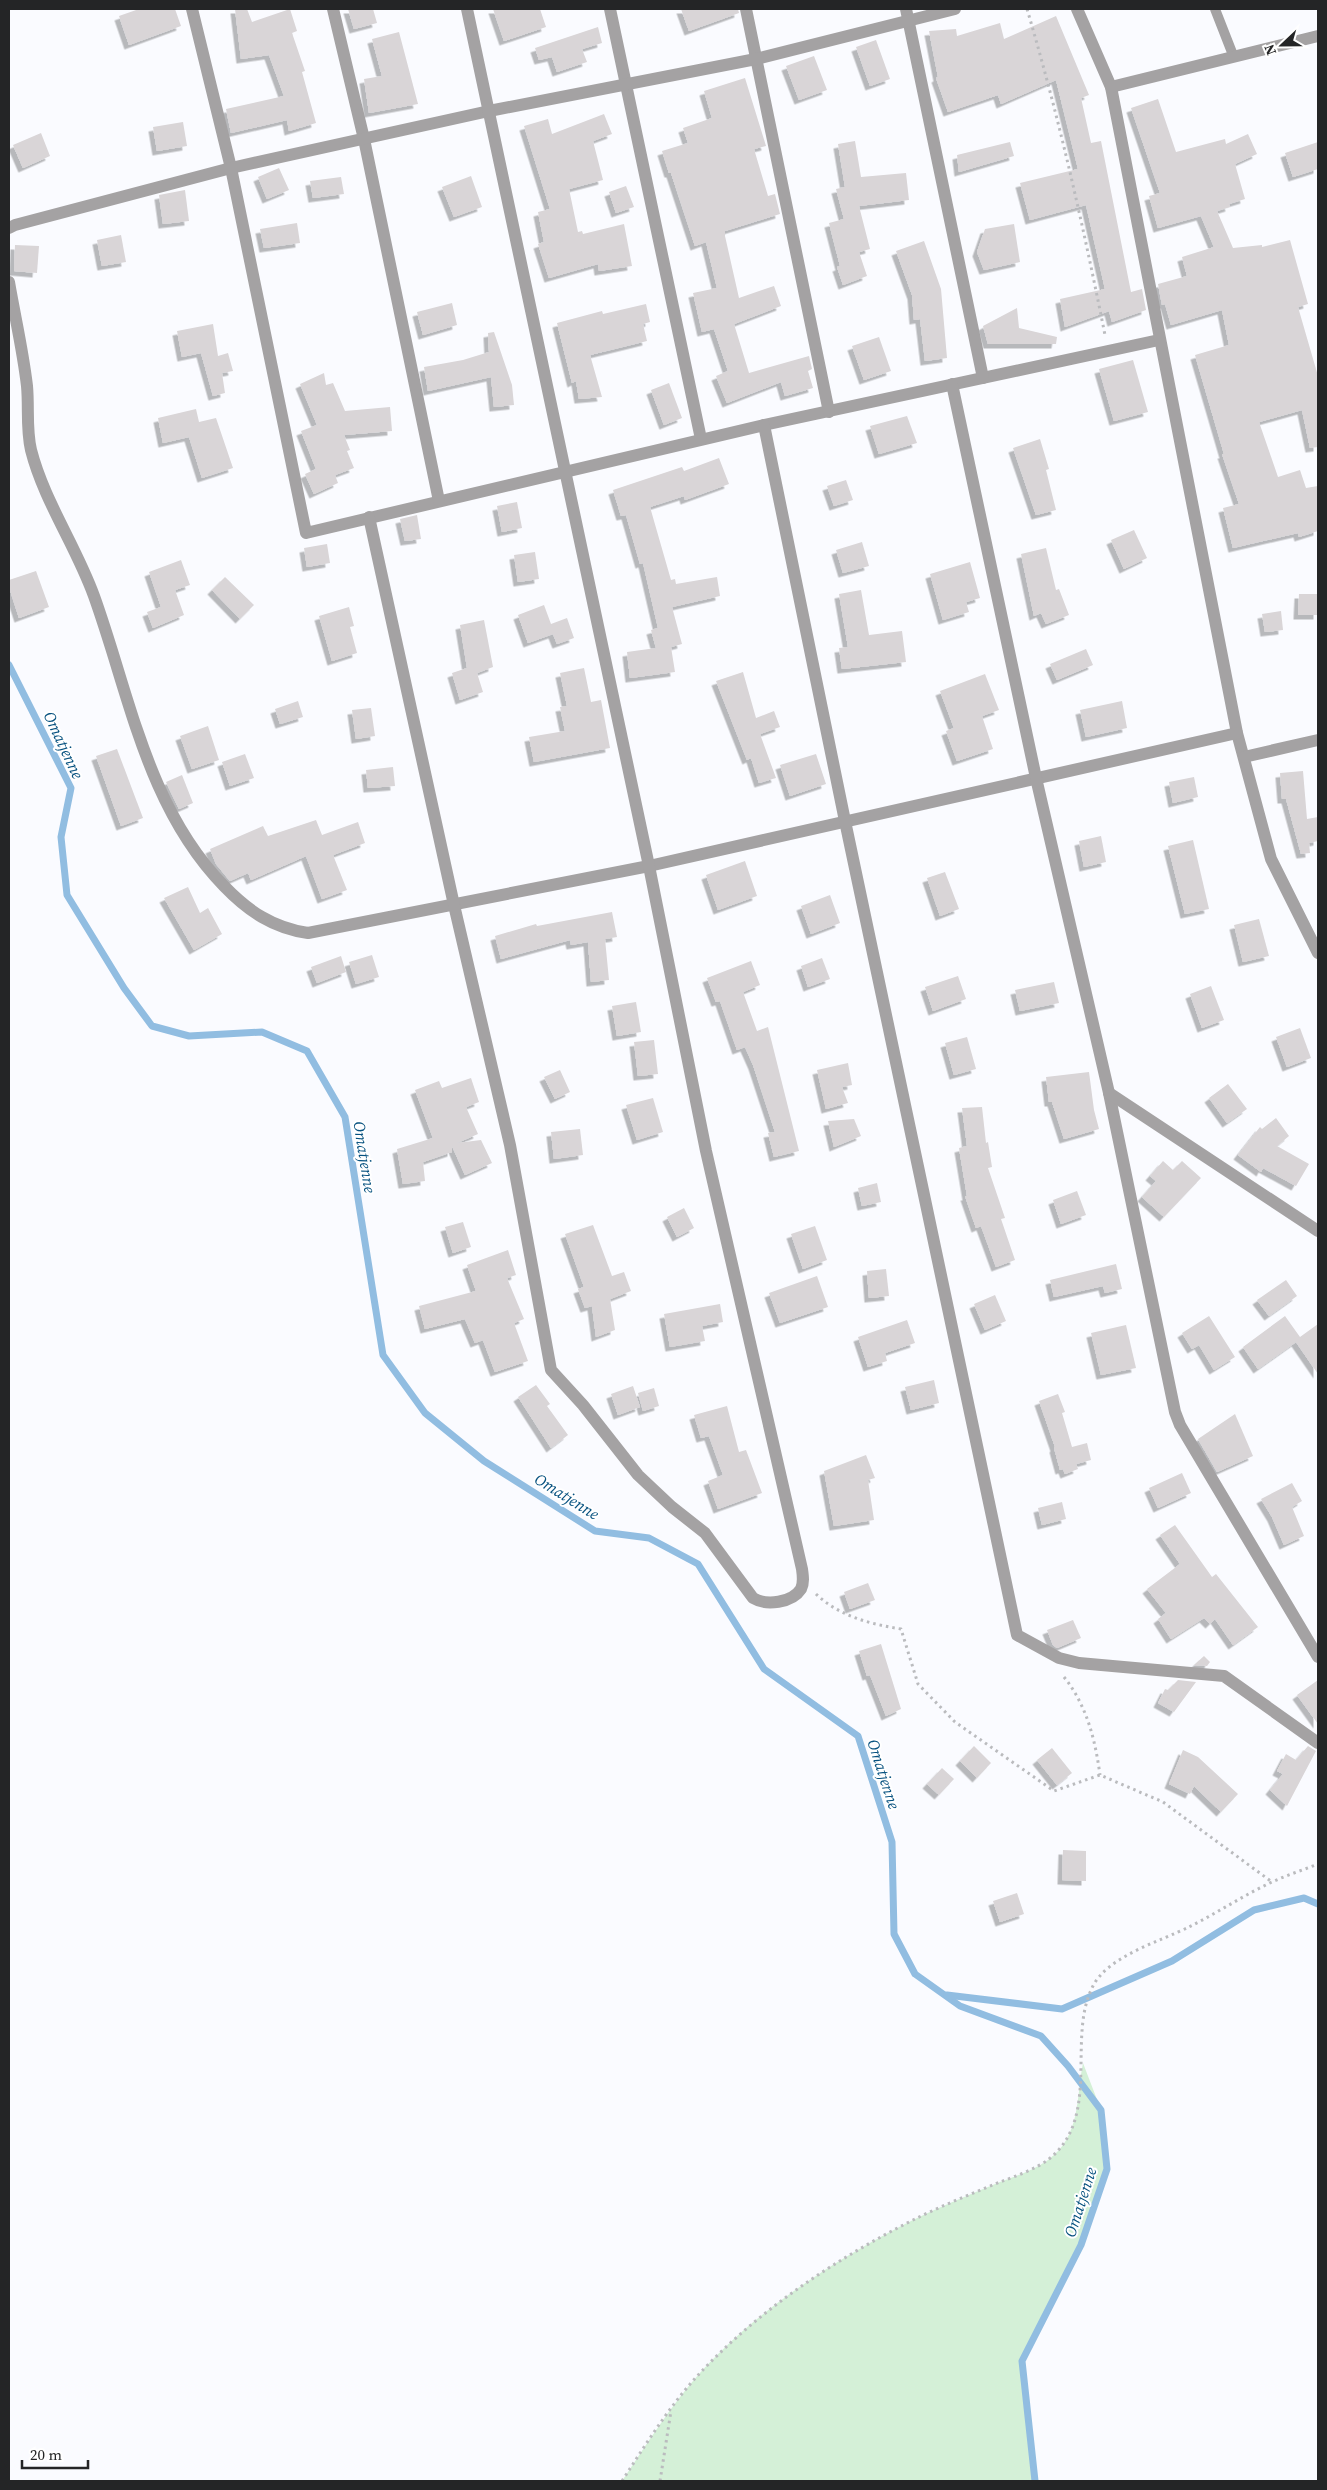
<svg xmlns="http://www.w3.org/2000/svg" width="1327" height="2490" font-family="'Source Serif 4',serif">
	<defs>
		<filter id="shadow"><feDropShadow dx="-4.5" dy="4.5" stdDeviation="0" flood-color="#0004"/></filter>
	</defs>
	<rect width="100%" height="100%" fill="#fafbff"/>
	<path fill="#d4f0d7" d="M1083 2063 1101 2110 1107 2169 1081 2245 1022 2361 1035 2481H622C646 2445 670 2407 699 2374 756 2310 838 2258 913 2220 942 2206 971 2194 1000 2182 1016 2176 1034 2170 1048 2160 1081 2136 1076 2098 1083 2063Z"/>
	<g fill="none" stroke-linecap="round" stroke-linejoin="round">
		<g stroke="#91bde1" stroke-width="7">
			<path d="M9 665 71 788 61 837 67 895 124 988 152 1026 189 1036 262 1032 307 1051 345 1117 383 1355 425 1413 484 1461 595 1531 649 1538 698 1564 764 1669 858 1736 892 1842 894 1934 915 1974 960 2006 1041 2036 1068 2066 1101 2110 1107 2169 1081 2245 1022 2361 1035 2481"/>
			<path d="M947 1995 1062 2009 1172 1961 1254 1910 1304 1898 1318 1904"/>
		</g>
	</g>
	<g fill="#d9d5d7" filter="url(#shadow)">
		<path d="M139 9H175L181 26 129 45 119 16Z"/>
		<path d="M235 9H247L252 22 290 9 297 31 292 33 305 71 302 72 316 123 289 131 287 120 231 133 226 109 284 96 269 55 241 59Z"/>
		<path d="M348 9H373L377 23 354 29Z"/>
		<path d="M493 9H540L546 27 504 41Z"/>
		<path d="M681 9H738L739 13 689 31Z"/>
		<path d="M1056 16 1089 95 1081 98 1091 143 1101 141 1131 292 1142 289 1146 310 1112 322 1109 311 1065 327 1060 299 1105 289 1086 205 1030 220 1020 183 1078 169 1056 80 1001 104 998 95 948 112 936 78 938 77 929 31 956 29 957 36 1000 23 1004 39Z"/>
		<path d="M598 27 602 43 582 49 587 62 557 72 552 57 539 60 535 48Z"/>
		<path d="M399 32 418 104 369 113 364 79 382 76 372 39Z"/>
		<path d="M876 40 890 79 870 86 856 47Z"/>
		<path d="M814 56 827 90 799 100 786 66Z"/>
		<path d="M745 78 766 146 754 149 768 196 775 194 780 214 725 231V236L739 298 774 286 781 306 734 324 749 373 809 356 812 369 808 371 813 388 785 396 781 382 727 403 716 376 728 371 714 329 702 332 693 293 717 288 706 242 695 246 671 173H669L662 151 688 143 683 128 712 118 704 91Z"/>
		<path d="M1158 99 1176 152 1225 139 1226 144 1248 134 1257 154 1235 164 1245 199 1229 204 1230 207 1217 211 1233 248 1262 245V247L1290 240 1308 304 1298 307 1318 376V447L1310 448 1302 410 1259 422 1278 477 1300 470 1306 488 1318 486V531L1299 537 1298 533 1233 548 1223 508 1239 504 1222 454H1224L1195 355 1229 345 1222 310 1171 325 1165 304 1162 305 1158 284 1187 276 1182 257 1214 247 1201 216 1158 228 1149 196 1160 193 1131 108Z"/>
		<path d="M604 114 612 134 593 141 603 180 569 189 578 232 582 231 583 234 624 224 632 266 599 271 598 264 549 278 538 244 544 242 538 212 550 209 524 126 548 119 552 134Z"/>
		<path d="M183 122 187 146 157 151 153 127Z"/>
		<path d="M41 133 50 156 23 168 13 145Z"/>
		<path d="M855 141 861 177 906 173 909 200 859 206 870 249 859 252 867 276 843 285 837 267 840 266 829 223 844 219 836 189 845 187 838 144Z"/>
		<path d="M1010 142 1014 156 959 172 957 155Z"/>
		<path d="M1318 142V169L1293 177 1285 153Z"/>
		<path d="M279 168 289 190 267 199 258 177Z"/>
		<path d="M471 176 482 207 454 217 442 187Z"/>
		<path d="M341 177 344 194 313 198 310 181Z"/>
		<path d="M626 186 634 207 616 213 609 192Z"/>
		<path d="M185 190 189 221 163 224 159 195Z"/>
		<path d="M297 223 300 243 264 248 260 229Z"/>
		<path d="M1014 224 1020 262 984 270 977 252 985 229Z"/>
		<path d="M121 235 126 262 102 266 97 240Z"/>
		<path d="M924 241 941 289 947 358 925 361 920 319 914 320 912 295 896 251Z"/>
		<path d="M15 245 39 246 37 273 14 271Z"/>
		<path d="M452 303 457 325 423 335 417 312Z"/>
		<path d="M646 304 650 322 643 324 647 341 590 355 602 397 579 399 576 381 572 383 557 323 602 311 603 314Z"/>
		<path d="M1017 308 1019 328 1057 337 1056 344H988L983 326Z"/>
		<path d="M213 324 218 356 228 353 233 371 222 373 225 393 213 396 201 353 182 357 177 331Z"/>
		<path d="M494 332 512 385 514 405 494 407 491 377 428 391 424 367 463 360 489 352 488 333Z"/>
		<path d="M879 337 891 371 864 380 852 346Z"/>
		<path d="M1133 360 1148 412 1114 421 1099 369Z"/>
		<path d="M324 373 326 385 333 383 345 411 390 407 392 431 344 435 350 450 347 451 354 468 335 475 338 483 314 494 305 474 316 469 301 431 317 425 300 384Z"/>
		<path d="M669 383 682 418 664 425 651 390Z"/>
		<path d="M196 409 199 422 216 418 233 468 202 478 189 437 163 443 158 418Z"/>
		<path d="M907 416 917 443 879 454 870 426Z"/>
		<path d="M1040 439 1049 469 1046 470 1056 510 1036 515 1013 448Z"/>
		<path d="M719 458 729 484 685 500 684 496 650 507 671 580 675 579 676 584 717 577 720 596 672 607 682 644 671 647 675 672 630 678 627 652 656 648 651 630 658 628 643 563 640 564 626 515 621 516 613 490 682 467 684 471Z"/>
		<path d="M846 480 853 500 834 506 827 486Z"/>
		<path d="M517 502 522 528 502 532 497 506Z"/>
		<path d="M417 515 421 539 405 541 400 519Z"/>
		<path d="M1134 530 1147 558 1124 569 1111 540Z"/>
		<path d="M862 542 869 566 843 573 836 550Z"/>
		<path d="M327 544 330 563 307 567 304 548Z"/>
		<path d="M1046 548 1056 590 1059 589 1069 615 1046 624 1041 613 1034 616 1021 554Z"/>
		<path d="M535 552 539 579 518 582 514 555Z"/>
		<path d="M181 560 190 585 175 590 184 615 153 628 147 612 161 607 149 572Z"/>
		<path d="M970 562 980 598 966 602 969 612 943 620 930 574Z"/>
		<path d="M36 571 49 607 19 618 9 587V580Z"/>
		<path d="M225 577 254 605 240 619 212 590Z"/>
		<path d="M861 590 869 635 902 631 906 662 842 669 839 648 848 647 839 594Z"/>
		<path d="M1299 594H1318V615H1298Z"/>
		<path d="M544 605 551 624 567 618 574 638 557 644 553 634 528 643 518 615Z"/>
		<path d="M349 607 354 626 350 627 357 653 332 661 319 616Z"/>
		<path d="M1281 611 1283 630 1265 632 1262 614Z"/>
		<path d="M484 620 493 667 477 673 483 692 460 700 452 673 467 668 460 625Z"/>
		<path d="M1086 649 1093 665 1057 680 1050 664Z"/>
		<path d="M584 668 591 702 601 700 610 748 534 762 529 737 565 731 560 707 567 706 560 673Z"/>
		<path d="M743 672 756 718 774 711 780 727 760 734 776 778 759 783 751 758 747 760 716 681Z"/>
		<path d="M985 674 999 710 982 716 993 749 957 761 946 731 954 728 940 691Z"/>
		<path d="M298 701 303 717 280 724 275 709Z"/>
		<path d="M1122 701 1127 728 1086 737 1080 710Z"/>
		<path d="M371 708 375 736 356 739 352 710Z"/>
		<path d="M208 726 219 760 192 769 180 736Z"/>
		<path d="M117 749 143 818 121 826 96 756Z"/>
		<path d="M245 754 254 778 230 786 222 762Z"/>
		<path d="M816 754 826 784 790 796 780 765Z"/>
		<path d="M393 767 395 786 368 788 366 770Z"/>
		<path d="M1303 771 1307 819 1318 817V841L1309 843 1310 853 1301 854 1286 799H1282L1280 773Z"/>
		<path d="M182 775 193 803 179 809 166 782Z"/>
		<path d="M1194 777 1198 797 1173 803 1169 782Z"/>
		<path d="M316 820 322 835 358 822 365 843 333 855 347 890 322 899 306 856 251 880 248 873 230 881 216 864 210 849 263 826 268 836Z"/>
		<path d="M1101 836 1106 862 1084 867 1079 841Z"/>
		<path d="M1193 840 1209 909 1185 914 1168 846Z"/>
		<path d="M745 861 757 896 718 910 706 875Z"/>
		<path d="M945 872 959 909 940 916 927 878Z"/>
		<path d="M188 887 200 913 208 908 222 934 194 950 164 898Z"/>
		<path d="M830 895 840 923 811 934 801 906Z"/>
		<path d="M612 912 617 937 605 939 609 980 591 982 588 942 571 945 570 940 501 959 495 936 536 924 537 926Z"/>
		<path d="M1259 919 1269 956 1243 962 1234 925Z"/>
		<path d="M372 955 379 977 356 984 349 962Z"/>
		<path d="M341 956 346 972 317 983 311 967Z"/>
		<path d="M822 958 830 979 808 987 801 966Z"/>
		<path d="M751 961 760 985 743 992 757 1031 768 1027 799 1151 774 1157 768 1133 775 1132 753 1065 745 1047 737 1050 720 1001 716 1002 707 978Z"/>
		<path d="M958 976 966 999 933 1011 925 987Z"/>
		<path d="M1054 982 1059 1003 1020 1011 1015 990Z"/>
		<path d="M1211 986 1224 1020 1202 1028 1190 994Z"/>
		<path d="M636 1002 641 1032 617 1036 612 1006Z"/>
		<path d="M1300 1028 1311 1058 1287 1067 1276 1037Z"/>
		<path d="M967 1037 976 1069 954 1075 945 1043Z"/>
		<path d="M654 1040 658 1074 638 1076 634 1042Z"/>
		<path d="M848 1063 852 1085 842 1087 848 1103 826 1109 817 1070Z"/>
		<path d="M560 1070 570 1092 555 1099 544 1077Z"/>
		<path d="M1089 1072 1094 1110 1099 1129 1064 1139 1052 1102H1049L1046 1077Z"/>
		<path d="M471 1078 479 1102 466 1107 478 1134 457 1143 481 1140 492 1163 465 1175 452 1146V1152L423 1162 425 1181 403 1184 397 1149 433 1138 415 1090 439 1081 442 1088Z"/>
		<path d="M1228 1084 1247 1109 1227 1123 1209 1098Z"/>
		<path d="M653 1098 663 1132 637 1140 626 1105Z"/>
		<path d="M982 1107 986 1143 988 1142 992 1167 988 1168 1005 1218 1001 1219 1015 1260 996 1267 981 1226 976 1228 965 1196H967L959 1148 967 1146 962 1108Z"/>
		<path d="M1276 1118 1289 1136 1277 1146 1309 1164 1296 1186 1263 1168 1261 1172 1238 1155 1260 1127 1262 1129Z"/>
		<path d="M854 1119 861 1136 834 1147 828 1121Z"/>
		<path d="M580 1129 583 1155 554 1159 551 1132Z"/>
		<path d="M1163 1161 1173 1170 1182 1161 1201 1178 1164 1217 1142 1197 1156 1181 1150 1176Z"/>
		<path d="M877 1183 881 1202 862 1206 858 1188Z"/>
		<path d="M1077 1191 1086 1215 1061 1224 1053 1200Z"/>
		<path d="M684 1208 694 1228 677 1237 667 1217Z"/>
		<path d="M463 1222 471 1247 453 1253 445 1227Z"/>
		<path d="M593 1225 612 1276 624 1272 631 1291 610 1299 615 1330 596 1337 592 1306 585 1308 578 1289 584 1287 565 1234Z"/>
		<path d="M815 1226 827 1260 803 1269 791 1234Z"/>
		<path d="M508 1250 516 1275 507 1278 524 1319 514 1323 528 1361 495 1372 483 1340 475 1343 465 1319 425 1329 419 1306 476 1291 467 1265Z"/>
		<path d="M1116 1264 1122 1289 1105 1293 1103 1286 1054 1297 1050 1280Z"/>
		<path d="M886 1269 889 1296 869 1298 867 1271Z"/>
		<path d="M817 1276 828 1307 780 1323 769 1293Z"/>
		<path d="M1286 1280 1297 1296 1269 1316 1257 1300Z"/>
		<path d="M995 1295 1006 1321 985 1330 974 1304Z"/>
		<path d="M720 1304 723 1322 702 1326 705 1341 670 1347 664 1314Z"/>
		<path d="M1209 1316 1235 1357 1214 1370 1199 1345 1192 1349 1182 1333Z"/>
		<path d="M1285 1316 1300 1337 1318 1324V1374L1296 1342 1258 1369 1243 1347Z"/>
		<path d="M907 1320 915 1343 885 1353 887 1361 868 1367 858 1337Z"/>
		<path d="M1126 1325 1136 1368 1101 1375 1091 1333Z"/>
		<path d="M934 1380 939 1403 911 1410 905 1387Z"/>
		<path d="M536 1385 550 1404 547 1406 568 1435 551 1448 518 1397Z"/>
		<path d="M633 1386 640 1407 618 1415 611 1394Z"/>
		<path d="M654 1388 659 1406 643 1411 638 1393Z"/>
		<path d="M1058 1394 1065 1412 1062 1413 1072 1447 1087 1443 1091 1460 1076 1464 1078 1469 1065 1474 1063 1469 1060 1470 1054 1448 1055 1447 1039 1401Z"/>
		<path d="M727 1406 739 1452 746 1450 762 1493 718 1509 708 1481 723 1475 709 1436 701 1438 694 1415Z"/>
		<path d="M1235 1414 1253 1456 1217 1472 1198 1439Z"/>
		<path d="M866 1455 875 1478 868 1480 874 1520 834 1526 824 1471Z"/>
		<path d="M1182 1473 1191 1493 1158 1508 1149 1488Z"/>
		<path d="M1292 1483 1302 1501 1292 1507 1304 1536 1284 1545 1272 1517 1261 1499Z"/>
		<path d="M1062 1502 1066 1519 1042 1525 1038 1508Z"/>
		<path d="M1175 1525 1212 1577 1216 1574 1258 1627 1233 1645 1215 1619 1210 1624 1204 1618 1171 1639 1158 1619 1166 1613 1147 1589 1180 1564 1160 1535Z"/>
		<path d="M868 1583 875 1600 850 1609 844 1592Z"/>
		<path d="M1073 1620 1081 1638 1057 1648 1053 1645 1047 1630Z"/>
		<path d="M881 1644 901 1709 886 1716 870 1675 867 1676 859 1651Z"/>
		<path d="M1204 1656 1210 1662 1207 1666 1194 1665Z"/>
		<path d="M1178 1680 1196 1682 1174 1712 1158 1703 1165 1689 1168 1690Z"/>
		<path d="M1318 1680V1724L1297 1695Z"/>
		<path d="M974 1746 991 1763 977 1778 960 1761Z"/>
		<path d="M1308 1746 1316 1751 1287 1806 1270 1790 1283 1774 1277 1771 1286 1754 1296 1760Z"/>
		<path d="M1052 1748 1072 1773 1057 1785 1037 1760Z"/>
		<path d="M1183 1750 1198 1757 1238 1794 1221 1812 1194 1786 1190 1794 1169 1784Z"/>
		<path d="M942 1768 954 1779 939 1795 927 1784Z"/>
		<path d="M1063 1850 1086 1851V1881L1062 1880Z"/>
		<path d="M1017 1893 1024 1914 1000 1922 993 1901Z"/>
	</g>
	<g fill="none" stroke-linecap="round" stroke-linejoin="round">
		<g stroke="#babbbe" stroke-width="3" stroke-dasharray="2.5 4" stroke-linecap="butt">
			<path d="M1027 9C1059 117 1083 225 1105 335"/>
			<path d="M816 1594C839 1616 870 1624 901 1629L918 1684 955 1722 1054 1791 1100 1775 1163 1802 1272 1882"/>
			<path d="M1064 1677C1087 1706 1095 1739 1100 1775"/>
			<path d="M622 2481C646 2444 670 2405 700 2373 760 2309 836 2259 913 2220 941 2206 971 2194 1000 2182 1016 2176 1036 2169 1049 2159 1102 2117 1066 2037 1093 1986 1108 1956 1161 1941 1189 1927 1217 1913 1244 1895 1272 1882 1287 1875 1303 1870 1318 1864"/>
			<path d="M660 2481 671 2411"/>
		</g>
		<path stroke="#a4a2a3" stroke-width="10" d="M1215 9 1233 55"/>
		<g stroke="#a4a2a3" stroke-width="12">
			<path d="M192 9 231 168 306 533 764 425 1159 340"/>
			<path d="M333 9 364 139 439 501"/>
			<path d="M610 9 701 439"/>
			<path d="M746 9 829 412"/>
			<path d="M906 9 983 378"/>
			<path d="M1077 9 1111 87 1237 733 1271 859 1318 953"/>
			<path d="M1111 87 1318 36"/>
			<path d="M9 228 15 225 231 168 489 111 756 59 955 9"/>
			<path d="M9 282C15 317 23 351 27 386 29 407 26 429 31 450 44 501 76 546 94 596 130 696 147 807 224 886 248 911 273 928 308 933L649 866 1237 733"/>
			<path d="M952 384 1036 778 1109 1093 1175 1412 1180 1425 1318 1657"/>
			<path d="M764 425 845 821 1017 1635 1059 1658 1079 1663 1224 1676 1318 1743"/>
			<path d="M369 517 454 905 510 1145 551 1370 583 1405 638 1475 672 1507 705 1533 753 1598C766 1606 792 1603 801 1589 804 1583 803 1576 802 1569L706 1151 649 866 467 9"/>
			<path d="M1244 757 1318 740"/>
			<path d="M1109 1093 1318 1231"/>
		</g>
	</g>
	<g text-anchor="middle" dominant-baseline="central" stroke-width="4" stroke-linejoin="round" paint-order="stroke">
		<g font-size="16" font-style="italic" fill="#06517f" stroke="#fff">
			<text transform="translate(64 745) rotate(65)">Omatjenne</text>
			<text transform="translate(365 1157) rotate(81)">Omatjenne</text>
			<text transform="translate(567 1496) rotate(32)">Omatjenne</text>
			<text transform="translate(884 1774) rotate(72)">Omatjenne</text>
			<text transform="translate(1080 2202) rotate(-72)">Omatjenne</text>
		</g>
	</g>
	<rect width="1327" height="2490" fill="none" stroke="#242526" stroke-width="20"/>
	<g transform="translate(1282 45) rotate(248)" stroke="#ffffff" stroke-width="4" paint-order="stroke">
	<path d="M0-4L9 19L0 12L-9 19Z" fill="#242526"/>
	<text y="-8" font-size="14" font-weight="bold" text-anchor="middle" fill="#242526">N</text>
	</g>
	<path d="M22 2460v8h66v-8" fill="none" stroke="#242526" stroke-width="2.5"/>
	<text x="30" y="2460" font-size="15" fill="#242526" stroke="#ffffff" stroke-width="4" paint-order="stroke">20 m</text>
</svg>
